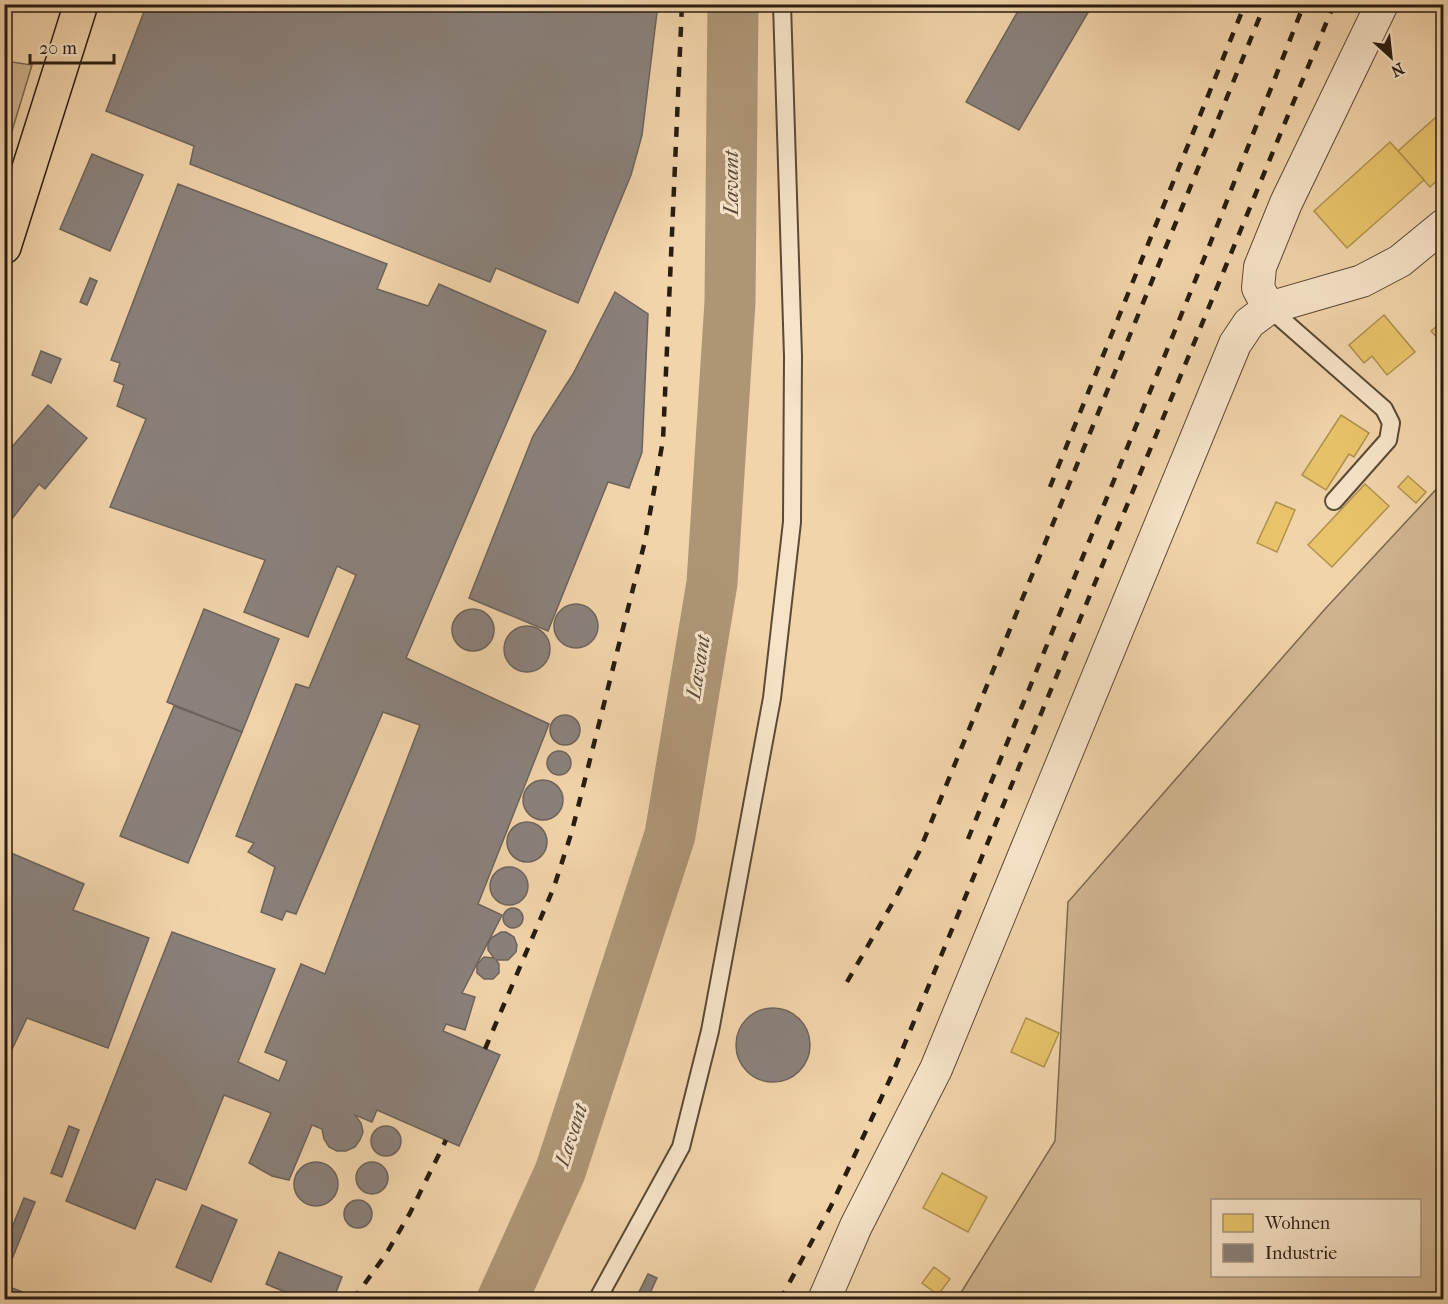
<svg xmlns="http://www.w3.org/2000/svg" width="1448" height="1304" font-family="'IM FELL French Canon',serif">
	<rect width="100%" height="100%" fill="#f2d4aa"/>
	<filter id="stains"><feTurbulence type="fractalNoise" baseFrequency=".00333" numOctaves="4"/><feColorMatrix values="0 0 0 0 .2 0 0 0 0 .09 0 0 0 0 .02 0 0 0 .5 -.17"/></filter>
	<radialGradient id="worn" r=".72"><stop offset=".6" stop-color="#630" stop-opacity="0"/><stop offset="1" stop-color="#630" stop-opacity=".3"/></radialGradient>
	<g fill="#d0b590" stroke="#7c6850" stroke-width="1.5" fill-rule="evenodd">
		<path d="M5 61 32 65 5 154 4 61Z"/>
		<path d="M1443 482V1299H957L1055 1141 1068 902 1325 609ZM1212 1200H1420V1276H1212Z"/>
	</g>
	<g fill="#e9c46a" stroke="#af924f" stroke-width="1.5">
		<path d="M1444 110V174L1430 187 1398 151Z"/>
		<path d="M1390 142 1424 180 1347 248 1314 211Z"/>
		<path d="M1384 315 1415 352 1387 375 1372 356 1364 363 1349 345Z"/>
		<path d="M1444 320V345L1431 331Z"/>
		<path d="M1341 415 1369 433 1354 457 1349 454 1326 490 1302 475Z"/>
		<path d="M1408 476 1426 492 1416 503 1398 487Z"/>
		<path d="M1365 484 1389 506 1332 567 1308 545Z"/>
		<path d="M1276 502 1295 510 1277 552 1257 543Z"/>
		<path d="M1026 1018 1059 1033 1044 1067 1011 1052Z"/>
		<path d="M942 1173 987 1197 968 1232 923 1208Z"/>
		<path d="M934 1267 950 1279 938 1295 922 1283Z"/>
	</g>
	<g fill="#8a817c" stroke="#6d635c" stroke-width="1.5">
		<path d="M131 4H658L642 135 631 175 578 303 496 268 490 282 190 164 194 146 106 111 145 9Z"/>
		<path d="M1022 4H1093L1019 130 966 102Z"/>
		<path d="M92 154 143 175 110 251 60 229Z"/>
		<path d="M178 184 387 264 377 289 428 306 439 284 546 331 406 658 549 724 478 904 502 915 462 993 475 997 465 1030 446 1024 443 1031 500 1055 459 1146 377 1110 372 1122 355 1115 361 1123 363 1132 360 1140 355 1147 346 1151H337L329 1147 324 1139 322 1129 312 1125 289 1180 272 1176 249 1163 271 1113 224 1095 186 1190 156 1179 135 1229 66 1201 172 932 275 969 238 1062 279 1081 287 1061 265 1052 301 964 325 974 420 725 383 712 296 914 286 911 282 920 261 912 275 867 248 852 254 843 236 836 296 684 309 688 356 575 337 566 308 637 244 612 265 560 110 507 146 419 117 406 124 385 114 381 120 363 111 360Z"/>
		<path d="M90 278 97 281 87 305 80 302Z"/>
		<path d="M615 292 648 314 642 452 629 488 608 482 548 631 469 598 533 436 573 374Z"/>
		<path d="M41 351 61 359 51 383 32 375Z"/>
		<path d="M48 405 87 438 45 489 39 484 4 529V465L9 459 5 455Z"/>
		<circle cx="576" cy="626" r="22"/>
		<circle cx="473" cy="630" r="21"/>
		<path d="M204 609 279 639 242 732 167 702Z"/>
		<circle cx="527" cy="649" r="23"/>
		<path d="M174 706 242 732 188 863 120 836Z"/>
		<circle cx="565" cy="730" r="15"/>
		<circle cx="559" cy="763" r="12"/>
		<circle cx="543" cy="800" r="20"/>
		<circle cx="527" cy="842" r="20"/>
		<path d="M4 850 84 884 73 910 149 938 108 1048 27 1018 4 1066Z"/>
		<circle cx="509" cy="886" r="19"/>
		<circle cx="513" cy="918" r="10"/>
		<path d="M501 932H506L514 937 517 945 516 952 508 960H496L499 964V973L493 979H484L477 973V964L484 957 494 958 488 950V944L491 938Z"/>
		<circle cx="773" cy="1045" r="37"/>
		<circle cx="386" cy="1141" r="15"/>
		<path d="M69 1126 79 1130 62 1177 51 1173Z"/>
		<circle cx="316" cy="1184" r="22"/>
		<circle cx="372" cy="1178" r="16"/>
		<path d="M24 1198 35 1202 4 1279V1247Z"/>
		<circle cx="358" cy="1214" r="14"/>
		<path d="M202 1205 237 1220 211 1282 176 1267Z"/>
		<path d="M279 1252 342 1277 333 1300H304L266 1284Z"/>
		<path d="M648 1274 657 1278 647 1300H644L637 1296Z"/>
		<path d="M4 1285 28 1294 26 1300H4Z"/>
	</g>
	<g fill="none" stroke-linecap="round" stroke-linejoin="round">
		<path stroke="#ad9576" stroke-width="51" d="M502 1300 560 1172 670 835 712 583 730 302 733 4"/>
		<g stroke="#5a4a36" stroke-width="20">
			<g id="lane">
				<path d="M1269 308 1384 409 1391 423 1388 440 1334 501"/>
				<path d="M597 1300 681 1147 710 1031 772 698 792 522 793 356 782 4"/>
			</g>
		</g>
		<g stroke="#5a4a36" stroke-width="34">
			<g id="street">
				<path d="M1269 308 1258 288 1260 267 1286 203 1382 4"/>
				<path d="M824 1300 856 1226 936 1069 1235 344 1249 323 1269 308 1362 281 1400 261 1444 225"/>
			</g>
		</g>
		<g stroke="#281c10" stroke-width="36">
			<path id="primary" d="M4 247 81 4"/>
		</g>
		<use href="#lane" stroke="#f7e3c8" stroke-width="16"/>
		<use href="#street" stroke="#f7e3c8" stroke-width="32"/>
		<use href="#primary" stroke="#f2d4aa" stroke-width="33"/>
		<g stroke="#281c10" stroke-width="4.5" stroke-dasharray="10 10" stroke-linecap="butt">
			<path d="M1050 487 1245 4"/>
			<path d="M968 839 1206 254 1304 4"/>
			<path d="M847 982 896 897 919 852 1265 4"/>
			<path d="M485 1049 554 887 572 831 645 541 663 440 682 4"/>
			<path d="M353 1300 386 1254 410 1213 446 1140"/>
			<path d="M780 1300 831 1206 891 1077 1334 4"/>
		</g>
	</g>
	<g text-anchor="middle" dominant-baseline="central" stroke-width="6" stroke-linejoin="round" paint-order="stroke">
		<g font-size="21" font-style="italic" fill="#5d4c39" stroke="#f7e3c8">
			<text transform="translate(731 183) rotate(-90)">Lavant</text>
			<text transform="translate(698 667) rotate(-81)">Lavant</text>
			<text transform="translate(571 1135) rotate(-72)">Lavant</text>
		</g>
	</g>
	<rect width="1448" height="1304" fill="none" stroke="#f2d4aa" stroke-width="24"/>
	<rect x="6" y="6" width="1436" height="1292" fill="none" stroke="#281c10" stroke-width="3"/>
	<rect x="12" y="12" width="1424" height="1280" fill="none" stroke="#281c10" stroke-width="1.5"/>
	<rect x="1211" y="1199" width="210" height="78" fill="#f7e3c8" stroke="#a4937e" stroke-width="1.5"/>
	<rect x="1223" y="1214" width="30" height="18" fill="#e9c46a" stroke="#a4937e" stroke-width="1.5"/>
	<text x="1265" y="1229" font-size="18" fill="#281c10">Wohnen</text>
	<rect x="1223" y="1244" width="30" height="18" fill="#8a817c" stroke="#a4937e" stroke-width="1.5"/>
	<text x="1265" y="1259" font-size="18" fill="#281c10">Industrie</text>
	<g transform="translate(1391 57) rotate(153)" stroke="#f7e3c8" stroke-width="4.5" paint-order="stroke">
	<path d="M0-4.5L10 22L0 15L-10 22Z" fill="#281c10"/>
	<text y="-9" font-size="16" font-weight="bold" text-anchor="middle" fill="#281c10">N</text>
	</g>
	<path d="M30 54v9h84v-9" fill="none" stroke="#281c10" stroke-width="3"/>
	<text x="39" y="54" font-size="18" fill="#281c10" stroke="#f7e3c8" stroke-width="4.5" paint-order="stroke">20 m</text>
	<rect width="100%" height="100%" filter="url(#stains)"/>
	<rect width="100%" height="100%" fill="url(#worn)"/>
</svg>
